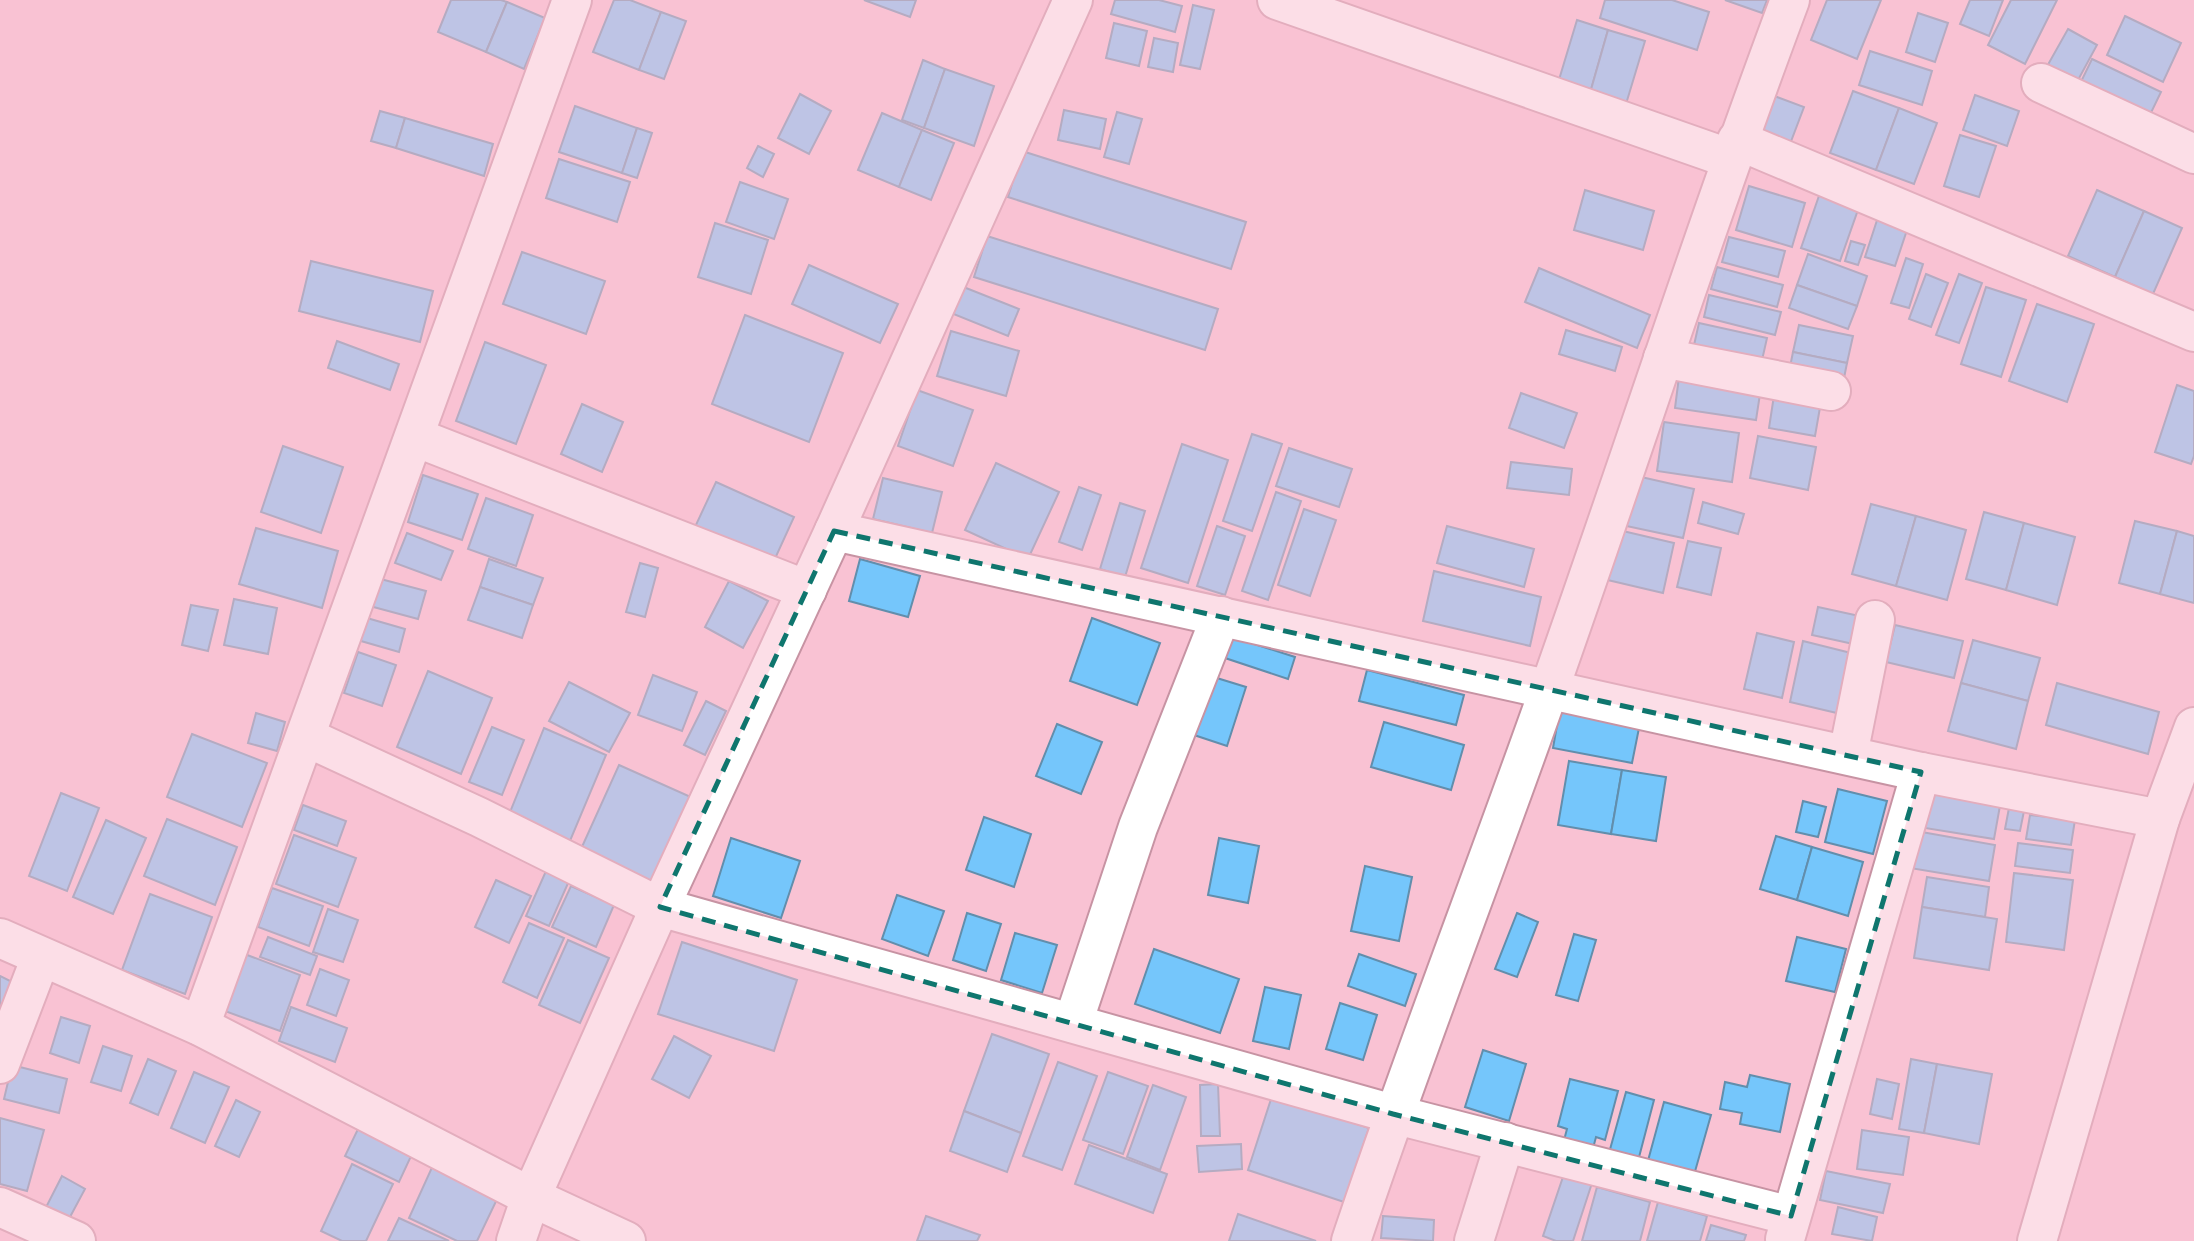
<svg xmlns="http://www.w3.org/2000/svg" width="2194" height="1241" font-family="'Roboto Condensed',sans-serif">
	<rect width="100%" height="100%" fill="#f9c2d3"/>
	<g fill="#75c6fb" stroke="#628eac" stroke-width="2">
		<path d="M451 0H501L507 2 486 52 438 32Z"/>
		<path d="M614 0H630L661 12 639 70 593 52Z"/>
		<path d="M864 0H916L910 17Z"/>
		<path d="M1115 0H1159L1182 6 1175 32 1111 14Z"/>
		<path d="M1605 0H1672L1709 12 1697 50 1600 18Z"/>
		<path d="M1725 0H1767L1762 13Z"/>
		<path d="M1827 0H1881L1857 59 1811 40Z"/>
		<path d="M1970 0H2003L1989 36 1960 24Z"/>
		<path d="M2011 0H2057L2025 64 1988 45Z"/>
		<path d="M507 2 545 18 524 69 486 52Z"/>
		<path d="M1193 5 1214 10 1200 69 1180 65Z"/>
		<path d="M661 12 686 21 664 79 639 70Z"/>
		<path d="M1918 13 1948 23 1935 62 1906 52Z"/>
		<path d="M2125 16 2181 43 2163 82 2107 55Z"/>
		<path d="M1577 20 1608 30 1590 93 1558 83Z"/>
		<path d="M1114 23 1147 31 1139 66 1106 58Z"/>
		<path d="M2068 29 2097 45 2071 93 2041 77Z"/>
		<path d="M1608 30 1645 41 1626 104 1590 93Z"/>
		<path d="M1154 38 1178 43 1173 72 1148 67Z"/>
		<path d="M1870 51 1932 71 1922 105 1859 85Z"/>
		<path d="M2092 59 2161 92 2146 123 2077 90Z"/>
		<path d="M923 60 945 69 924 128 902 120Z"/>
		<path d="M945 69 994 86 974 146 924 128Z"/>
		<path d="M1853 91 1899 108 1876 170 1830 153Z"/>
		<path d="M800 94 831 111 809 154 778 138Z"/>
		<path d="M1769 94 1804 107 1790 144 1755 131Z"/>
		<path d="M1975 95 2019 111 2007 146 1963 130Z"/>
		<path d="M575 106 637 128 622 173 559 152Z"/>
		<path d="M1899 108 1937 123 1914 184 1876 170Z"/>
		<path d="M1064 110 1106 119 1100 149 1058 140Z"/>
		<path d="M380 111 405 118 396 148 371 141Z"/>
		<path d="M1117 112 1142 119 1129 164 1104 157Z"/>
		<path d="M882 113 922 130 899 187 858 170Z"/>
		<path d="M405 118 493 144 484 176 396 148Z"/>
		<path d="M637 128 652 133 637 178 622 173Z"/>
		<path d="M922 130 954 143 931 200 899 187Z"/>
		<path d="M1960 135 1996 146 1979 197 1944 186Z"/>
		<path d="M758 146 774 154 763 177 747 168Z"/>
		<path d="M1022 151 1246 222 1231 269 1008 197Z"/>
		<path d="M559 159 630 182 617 222 546 198Z"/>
		<path d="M740 182 788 199 774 239 726 222Z"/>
		<path d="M1749 186 1805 203 1792 247 1736 230Z"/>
		<path d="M1585 190 1654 211 1643 250 1574 230Z"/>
		<path d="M1821 190 1860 204 1840 261 1801 248Z"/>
		<path d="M2097 190 2144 211 2115 277 2068 256Z"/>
		<path d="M1882 205 1912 215 1895 266 1865 257Z"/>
		<path d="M2144 211 2182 228 2153 294 2115 277Z"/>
		<path d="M715 223 768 240 751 294 698 277Z"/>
		<path d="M987 236 1218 309 1205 350 974 277Z"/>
		<path d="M1729 237 1785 251 1778 277 1722 262Z"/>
		<path d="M1851 241 1865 245 1858 265 1845 261Z"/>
		<path d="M522 252 605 281 586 334 503 304Z"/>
		<path d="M1808 254 1867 276 1857 306 1797 285Z"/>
		<path d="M1906 258 1923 264 1909 308 1891 303Z"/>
		<path d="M311 261 433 291 420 342 299 311Z"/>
		<path d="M809 265 898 304 880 343 792 304Z"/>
		<path d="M1717 267 1783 285 1777 307 1711 289Z"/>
		<path d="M1539 268 1650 315 1637 348 1525 302Z"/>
		<path d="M1926 274 1948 283 1931 327 1909 319Z"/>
		<path d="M1959 274 1982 283 1959 343 1936 335Z"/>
		<path d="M1797 285 1857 306 1848 329 1789 308Z"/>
		<path d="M961 286 1019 309 1008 336 951 313Z"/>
		<path d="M1986 287 2026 300 2001 377 1961 364Z"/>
		<path d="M1709 295 1781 312 1775 335 1704 317Z"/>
		<path d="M2037 304 2094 324 2067 402 2009 381Z"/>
		<path d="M745 315 843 353 809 442 712 404Z"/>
		<path d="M1699 323 1767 338 1760 369 1692 354Z"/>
		<path d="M1799 325 1853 336 1847 363 1793 352Z"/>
		<path d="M1566 330 1622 347 1615 371 1559 354Z"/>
		<path d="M951 331 1019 351 1006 396 937 376Z"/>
		<path d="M337 341 399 364 390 390 328 368Z"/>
		<path d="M485 342 546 365 516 444 456 421Z"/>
		<path d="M1793 352 1847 363 1842 388 1788 377Z"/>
		<path d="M1680 369 1762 381 1756 420 1675 408Z"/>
		<path d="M2177 385 2194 391V456L2191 464 2155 452Z"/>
		<path d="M1775 389 1822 396 1815 436 1769 428Z"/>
		<path d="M917 390 973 410 953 466 898 446Z"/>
		<path d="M1521 393 1577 413 1564 448 1509 428Z"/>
		<path d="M582 404 623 422 602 472 561 454Z"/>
		<path d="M1664 422 1739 433 1732 482 1657 471Z"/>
		<path d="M1252 434 1282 444 1252 531 1223 521Z"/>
		<path d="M1758 436 1816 447 1808 490 1750 478Z"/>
		<path d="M1182 444 1228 460 1188 583 1141 568Z"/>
		<path d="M283 446 343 467 321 533 261 512Z"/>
		<path d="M1289 448 1352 469 1339 507 1276 486Z"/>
		<path d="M1511 462 1572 469 1569 495 1507 488Z"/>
		<path d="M996 463 1059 492 1028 559 965 530Z"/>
		<path d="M1628 474 1694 489 1683 538 1617 524Z"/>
		<path d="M423 475 478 494 462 540 408 522Z"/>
		<path d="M883 478 942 492 932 533 873 519Z"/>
		<path d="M716 482 794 517 773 563 695 527Z"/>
		<path d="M1079 487 1101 495 1082 550 1059 542Z"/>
		<path d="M1276 492 1301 501 1268 600 1242 591Z"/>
		<path d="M486 498 533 515 516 566 468 549Z"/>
		<path d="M1703 502 1744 514 1738 534 1698 523Z"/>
		<path d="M1120 503 1145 511 1125 577 1100 569Z"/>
		<path d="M1871 504 1916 516 1896 586 1852 574Z"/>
		<path d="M1304 509 1336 520 1310 596 1278 585Z"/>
		<path d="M1984 512 2024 523 2006 590 1966 579Z"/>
		<path d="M1916 516 1966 530 1947 600 1896 586Z"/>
		<path d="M2135 521 2177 531 2160 594 2119 583Z"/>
		<path d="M2024 523 2075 537 2057 605 2006 590Z"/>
		<path d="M1217 526 1245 536 1225 595 1197 586Z"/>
		<path d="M1447 526 1534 549 1524 587 1437 563Z"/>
		<path d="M256 528 338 551 322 608 239 584Z"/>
		<path d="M1610 528 1674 543 1663 593 1599 578Z"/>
		<path d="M2177 531 2194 536V603L2160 594Z"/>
		<path d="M407 533 453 551 441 580 395 563Z"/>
		<path d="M1688 541 1721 548 1711 595 1677 587Z"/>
		<path d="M489 559 543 578 533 605 480 587Z"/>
		<path d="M860 559 920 576 908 617 849 601Z"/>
		<path d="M640 563 658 568 645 617 626 612Z"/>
		<path d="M1434 571 1541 597 1530 646 1423 621Z"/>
		<path d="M373 577 426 591 418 619 366 605Z"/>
		<path d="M729 581 768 601 743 648 705 627Z"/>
		<path d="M480 587 533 605 522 638 468 620Z"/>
		<path d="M234 599 277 608 268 654 224 645Z"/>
		<path d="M191 605 218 610 208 651 182 645Z"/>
		<path d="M1818 607 1864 617 1858 645 1812 635Z"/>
		<path d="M360 616 405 629 399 652 354 639Z"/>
		<path d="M1092 618 1160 643 1137 705 1070 681Z"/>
		<path d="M1895 625 1963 641 1954 678 1886 662Z"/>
		<path d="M1757 633 1794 642 1782 698 1744 689Z"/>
		<path d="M1223 634 1295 657 1288 679 1216 655Z"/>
		<path d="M1973 640 2040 658 2028 701 1961 683Z"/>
		<path d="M1803 641 1855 654 1841 714 1790 702Z"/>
		<path d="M358 652 396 665 382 706 344 693Z"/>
		<path d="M1367 670 1464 695 1456 725 1359 701Z"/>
		<path d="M428 671 492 698 461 774 397 747Z"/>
		<path d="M653 675 697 692 682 731 638 715Z"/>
		<path d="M1207 675 1246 687 1227 746 1188 733Z"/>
		<path d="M569 682 630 713 609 752 549 721Z"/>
		<path d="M1961 683 2028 701 2016 749 1948 731Z"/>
		<path d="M2057 683 2159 712 2148 754 2046 725Z"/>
		<path d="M706 701 726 711 705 755 684 745Z"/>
		<path d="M1560 708 1640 723 1632 763 1553 748Z"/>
		<path d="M256 713 285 722 277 751 248 743Z"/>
		<path d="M1384 722 1464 745 1451 790 1371 767Z"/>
		<path d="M1057 724 1102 742 1081 794 1036 776Z"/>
		<path d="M492 727 524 740 502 795 469 782Z"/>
		<path d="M544 728 606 755 567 848 506 822Z"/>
		<path d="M192 734 267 763 242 827 167 797Z"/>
		<path d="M1569 761 1622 770 1611 834 1558 825Z"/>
		<path d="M619 765 693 798 650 894 576 860Z"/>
		<path d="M1622 770 1666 777 1656 841 1611 834Z"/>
		<path d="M1838 789 1887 801 1873 854 1825 842Z"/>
		<path d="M1932 789 2001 800 1994 839 1925 828Z"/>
		<path d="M61 793 99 808 67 891 29 876Z"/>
		<path d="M1803 801 1826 807 1818 837 1796 832Z"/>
		<path d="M303 805 346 821 337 846 294 830Z"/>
		<path d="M2009 808 2024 811 2020 831 2005 829Z"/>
		<path d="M2030 815 2075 820 2071 845 2026 839Z"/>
		<path d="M984 817 1031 834 1014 887 966 870Z"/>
		<path d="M167 819 237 847 215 905 144 876Z"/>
		<path d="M106 820 146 838 113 914 73 897Z"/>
		<path d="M1916 831 1995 845 1989 881 1910 868Z"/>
		<path d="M294 835 356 858 338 907 276 884Z"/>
		<path d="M1776 836 1812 847 1797 900 1760 889Z"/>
		<path d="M731 838 800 861 781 918 713 896Z"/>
		<path d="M1219 838 1259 846 1248 903 1208 895Z"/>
		<path d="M2018 843 2073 850 2070 873 2015 866Z"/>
		<path d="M1812 847 1863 862 1848 916 1797 900Z"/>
		<path d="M1365 866 1412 877 1399 941 1351 931Z"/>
		<path d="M546 871 569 881 549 926 526 916Z"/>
		<path d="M2014 873 2073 880 2064 950 2006 942Z"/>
		<path d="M1927 877 1989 887 1985 917 1922 907Z"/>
		<path d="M496 880 531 896 509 943 475 927Z"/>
		<path d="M571 886 614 905 596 947 552 927Z"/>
		<path d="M272 888 323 906 309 946 258 927Z"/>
		<path d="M150 894 212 917 185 994 122 970Z"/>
		<path d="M897 895 944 911 928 956 882 939Z"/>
		<path d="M1922 907 1997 919 1989 970 1914 958Z"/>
		<path d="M328 909 358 920 343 962 313 952Z"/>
		<path d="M967 913 1001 924 986 971 953 960Z"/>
		<path d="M1517 913 1538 922 1517 977 1495 969Z"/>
		<path d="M529 923 564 938 537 998 503 982Z"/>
		<path d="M1015 933 1057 945 1042 993 1001 980Z"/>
		<path d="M1574 934 1596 940 1578 1001 1556 995Z"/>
		<path d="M268 937 317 956 310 975 260 957Z"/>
		<path d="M1797 937 1846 949 1835 992 1786 981Z"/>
		<path d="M568 940 609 958 580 1023 539 1005Z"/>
		<path d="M682 942 797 980 774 1051 658 1014Z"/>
		<path d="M1154 949 1239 979 1220 1033 1135 1004Z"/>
		<path d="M242 953 300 975 280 1031 222 1010Z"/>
		<path d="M1359 954 1416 974 1405 1006 1348 986Z"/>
		<path d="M320 969 349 980 336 1016 307 1005Z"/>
		<path d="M0 976 16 984 0 1018Z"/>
		<path d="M1265 987 1301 995 1289 1049 1253 1041Z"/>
		<path d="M1340 1003 1377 1015 1363 1060 1326 1049Z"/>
		<path d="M291 1007 347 1028 335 1062 279 1041Z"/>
		<path d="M61 1017 90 1026 79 1063 50 1053Z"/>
		<path d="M992 1034 1049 1054 1021 1133 964 1111Z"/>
		<path d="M674 1036 711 1056 689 1098 652 1079Z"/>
		<path d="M103 1046 132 1056 121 1091 91 1082Z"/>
		<path d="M1483 1050 1526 1064 1509 1121 1465 1107Z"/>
		<path d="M148 1059 176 1071 158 1115 130 1103Z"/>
		<path d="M1911 1059 1937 1064 1924 1133 1899 1129Z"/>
		<path d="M1058 1062 1097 1076 1062 1170 1023 1156Z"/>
		<path d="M1937 1064 1992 1074 1979 1144 1924 1133Z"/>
		<path d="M12 1065 67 1079 59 1113 4 1099Z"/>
		<path d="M194 1072 229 1087 205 1143 171 1128Z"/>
		<path d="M1108 1072 1148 1086 1123 1154 1083 1140Z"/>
		<path d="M1750 1075 1790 1084 1780 1132 1740 1124 1742 1113 1720 1109 1725 1082 1747 1087Z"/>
		<path d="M1570 1079 1618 1091 1605 1140 1596 1137 1592 1152 1563 1144 1567 1129 1558 1126Z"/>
		<path d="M1877 1079 1899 1084 1892 1119 1870 1114Z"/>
		<path d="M1218 1084 1220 1136H1201L1200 1085Z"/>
		<path d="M1153 1085 1186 1097 1160 1170 1127 1157Z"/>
		<path d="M1626 1092 1654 1100 1638 1161 1609 1153Z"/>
		<path d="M1272 1096 1369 1128 1344 1202 1248 1170Z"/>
		<path d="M236 1100 260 1112 239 1157 215 1146Z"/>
		<path d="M1664 1102 1711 1115 1692 1182 1646 1168Z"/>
		<path d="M964 1111 1021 1133 1007 1172 950 1151Z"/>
		<path d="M0 1118 44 1130 27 1191 0 1184Z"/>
		<path d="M358 1129 412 1154 399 1182 345 1156Z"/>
		<path d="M1862 1130 1909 1137 1903 1175 1857 1169Z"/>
		<path d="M1241 1144 1242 1169 1199 1172 1197 1146Z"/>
		<path d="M1089 1145 1167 1174 1153 1213 1075 1184Z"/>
		<path d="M434 1163 500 1193 477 1241H457L409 1218Z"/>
		<path d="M352 1164 393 1184 366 1241H342L321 1231Z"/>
		<path d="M1565 1171 1593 1180 1573 1241H1556L1543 1236Z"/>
		<path d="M1826 1171 1890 1184 1883 1213 1820 1200Z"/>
		<path d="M62 1176 85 1189 63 1230 41 1217Z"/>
		<path d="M1597 1187 1650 1202 1640 1241H1582Z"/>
		<path d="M1658 1202 1707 1216 1700 1241H1647Z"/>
		<path d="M1838 1207 1877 1217 1872 1241 1832 1234Z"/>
		<path d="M1238 1214 1316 1241H1229Z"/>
		<path d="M926 1216 980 1235 977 1241H917Z"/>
		<path d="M1383 1216 1434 1220 1433 1241 1381 1238Z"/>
		<path d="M399 1218 449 1241H388Z"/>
		<path d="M1711 1225 1746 1235 1744 1241H1706Z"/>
	</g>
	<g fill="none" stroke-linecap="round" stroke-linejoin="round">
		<g stroke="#c793a3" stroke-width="42">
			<g id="minor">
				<path d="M1073 0 834 531 1921 772 2160 819"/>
				<path d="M1277 0 1731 159"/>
				<path d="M2041 83 2194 154"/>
				<path d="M1737 140 2194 332"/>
				<path d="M1663 358 1831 391"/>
				<path d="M415 437 807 590"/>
				<path d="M306 737 479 817 660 907 1393 1114 1791 1216"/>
				<path d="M1848 755 1875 620"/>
				<path d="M0 938 200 1026 531 1197 626 1241"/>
				<path d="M1073 1023 1138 827 1221 616"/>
				<path d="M200 1026 572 0"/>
				<path d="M0 1064 41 957"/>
				<path d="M0 1207 76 1241"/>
				<path d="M1785 1239 1921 772"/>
				<path d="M516 1241 531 1197 660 907 834 531"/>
				<path d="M1351 1241C1413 1055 1485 872 1550 687 1631 458 1705 227 1790 0"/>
				<path d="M1474 1241 1505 1142"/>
				<path d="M2037 1241 2160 819 2194 727"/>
			</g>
		</g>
		<use href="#minor" stroke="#fff" stroke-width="38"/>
	</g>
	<path d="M0 0H2194V1241H0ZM834 531 1921 772 1791 1216 1393 1114 660 907Z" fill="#f9c2d3" fill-opacity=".55" fill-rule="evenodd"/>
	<path fill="none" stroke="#0f766e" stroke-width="5" stroke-dasharray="14 9" stroke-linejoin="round" d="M834 531 1921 772 1791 1216 1393 1114 660 907Z"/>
</svg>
